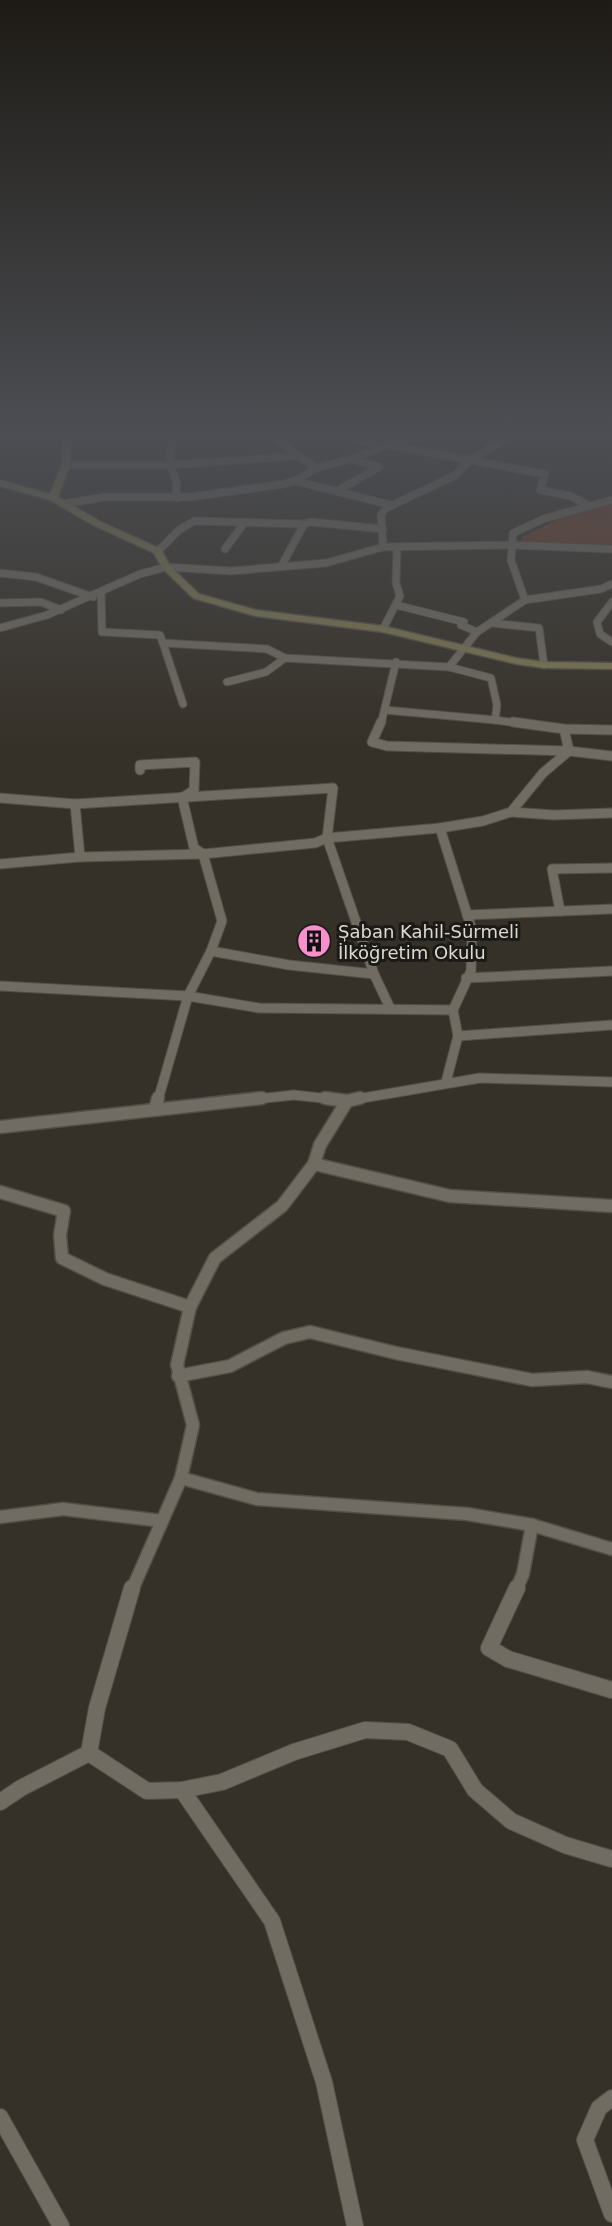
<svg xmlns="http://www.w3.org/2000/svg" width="612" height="2226" font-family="'DejaVu Sans',sans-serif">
	<rect width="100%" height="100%" fill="#363128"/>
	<path fill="#6e3d27" d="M612 501V546L522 545V537L567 515Z"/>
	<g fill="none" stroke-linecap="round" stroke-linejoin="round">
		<g stroke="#534f48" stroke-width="9">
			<g id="street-far3">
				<path d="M172 434 170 465 176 480 177 498"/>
				<path d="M269 434 316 468"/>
				<path d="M345 434 380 448"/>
				<path d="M599 434 612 436"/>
				<path d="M388 445 545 474 540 490 571 496 589 506"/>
				<path d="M66 465H170L297 456"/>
				<path d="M295 481 391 505"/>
				<path d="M339 490 379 467 352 459"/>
				<path d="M63 504 104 497H190L284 484 295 481 316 468 351 459 418 434"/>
				<path d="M304 524 311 522 383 529"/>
				<path d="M383 547 381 515 386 508 454 476 471 459 514 434"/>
				<path d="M225 549 245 522"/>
				<path d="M158 551 179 530 194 521 304 524 282 565"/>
				<path d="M0 573 36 577 93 597"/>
				<path d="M101 593 102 632 160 635 163 643 267 649 285 658 449 667 491 678 497 705 495 720 526 724"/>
				<path d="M525 600 511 560 513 533 546 518 612 500"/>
				<path d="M612 602 597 622 600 634 612 642"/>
				<path d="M0 603 41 602 61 610"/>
				<path d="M396 605 464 622 461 625 477 632"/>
				<path d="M492 623 539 628 544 665"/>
				<path d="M0 628 47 615 140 574 166 567 231 571 326 563 383 547 510 545 612 549"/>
				<path d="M383 629 400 596 396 583 397 548"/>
				<path d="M163 643 183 704"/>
				<path d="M449 667 477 632 525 600 601 589 612 584"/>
				<path d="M227 682 266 672 285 658"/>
				<path d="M385 710 495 720"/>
				<path d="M381 724 396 662"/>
			</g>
		</g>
		<g stroke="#534f48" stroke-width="11">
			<g id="street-far2">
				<path d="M381 722 372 742 387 746 569 751 612 756"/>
				<path d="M513 722 564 729 612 730"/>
				<path d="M140 770V765L195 762 194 790 185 796"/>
				<path d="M182 797 194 848 203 854 222 921 211 951"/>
				<path d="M0 798 75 804 333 788 327 838 374 974 390 1008"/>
				<path d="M75 804 80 857"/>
				<path d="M511 812 554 815 612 813"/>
				<path d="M440 828 472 930 471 971 453 1010 458 1036 446 1082"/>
				<path d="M0 864 80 857 203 854 315 843 327 838 440 828 483 821 511 812 543 773 569 751 564 729"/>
				<path d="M560 911 552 869 612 868"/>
				<path d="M467 915 612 909"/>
				<path d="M466 978 612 971"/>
				<path d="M0 986 188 996 259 1008 453 1010"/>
				<path d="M458 1036 612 1025"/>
				<path d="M158 1100 188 996 211 951 289 965 374 974"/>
				<path d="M246 1100 294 1095 340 1100"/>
				<path d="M351 1100 480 1078 612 1082"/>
			</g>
		</g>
		<g stroke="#534f48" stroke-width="15">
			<g id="street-far1">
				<path d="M325 1098 347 1101 360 1098"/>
				<path d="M155 1109 158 1098"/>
				<path d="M0 1127 262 1098"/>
				<path d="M314 1164 450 1196 612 1206"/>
				<path d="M0 1192 64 1211 60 1235 62 1258 105 1279 190 1307"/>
				<path d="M178 1376 230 1366 284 1338 310 1332 396 1353 532 1380 587 1377 612 1382"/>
				<path d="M181 1478 257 1499 467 1514 532 1525 612 1549"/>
				<path d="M0 1517 63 1509 162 1521"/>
				<path d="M132 1590 181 1478 193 1425 177 1365 190 1307 215 1258 282 1206 314 1164 320 1145 347 1101"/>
				<path d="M516 1590 523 1574 532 1525"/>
			</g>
		</g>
		<g stroke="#534f48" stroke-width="18">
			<g id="street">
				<path d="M517 1588 489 1648 508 1659 612 1690"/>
				<path d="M89 1753 97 1708 132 1588"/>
				<path d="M182 1790 272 1921 324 2082 355 2226"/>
				<path d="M0 1802 21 1788 89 1753 147 1791 182 1790 222 1782 294 1752 365 1730 408 1732 450 1749 475 1790 511 1821 565 1845 612 1859"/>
				<path d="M612 2098 599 2108 585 2140 612 2214"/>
				<path d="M0 2117 61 2226"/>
			</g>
		</g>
		<g stroke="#534f48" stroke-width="3">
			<path id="secondary" d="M64 434H72L70 465 58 497 101 522 161 549 170 566 199 594 256 610 383 626 516 658 544 662 612 663V669L544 668 516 664 383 632 255 616 193 598 163 569 154 553 95 526 50 500 0 486V480L50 494 62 465Z"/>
		</g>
		<use href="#street-far3" stroke="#716c62" stroke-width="7"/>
		<use href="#street-far2" stroke="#716c62" stroke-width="9"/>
		<use href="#street-far1" stroke="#716c62" stroke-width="12"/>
		<use href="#street" stroke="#716c62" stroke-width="16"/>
		<use href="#secondary" fill="#7f7851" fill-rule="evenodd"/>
	</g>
	<linearGradient id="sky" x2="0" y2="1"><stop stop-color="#1e1b16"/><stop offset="0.58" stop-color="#4c4e53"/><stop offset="1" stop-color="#4c4e53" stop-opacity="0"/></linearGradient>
	<rect width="612" height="746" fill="url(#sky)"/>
	<defs>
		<g id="building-disc" transform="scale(1.75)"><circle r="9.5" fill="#f890cc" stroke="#1c1a16"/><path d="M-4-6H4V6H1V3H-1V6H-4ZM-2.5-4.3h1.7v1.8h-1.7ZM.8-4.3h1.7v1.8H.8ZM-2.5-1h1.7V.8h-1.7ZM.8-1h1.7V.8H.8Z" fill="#111"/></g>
	</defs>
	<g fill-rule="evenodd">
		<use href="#building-disc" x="314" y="941"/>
	</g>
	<g text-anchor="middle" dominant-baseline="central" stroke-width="6" stroke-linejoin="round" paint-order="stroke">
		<g font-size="18" fill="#dddad4" stroke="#1c1a16" text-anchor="start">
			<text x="338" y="931">Şaban Kahil-Sürmeli<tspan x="338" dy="21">İlköğretim Okulu</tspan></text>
		</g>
	</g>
</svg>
